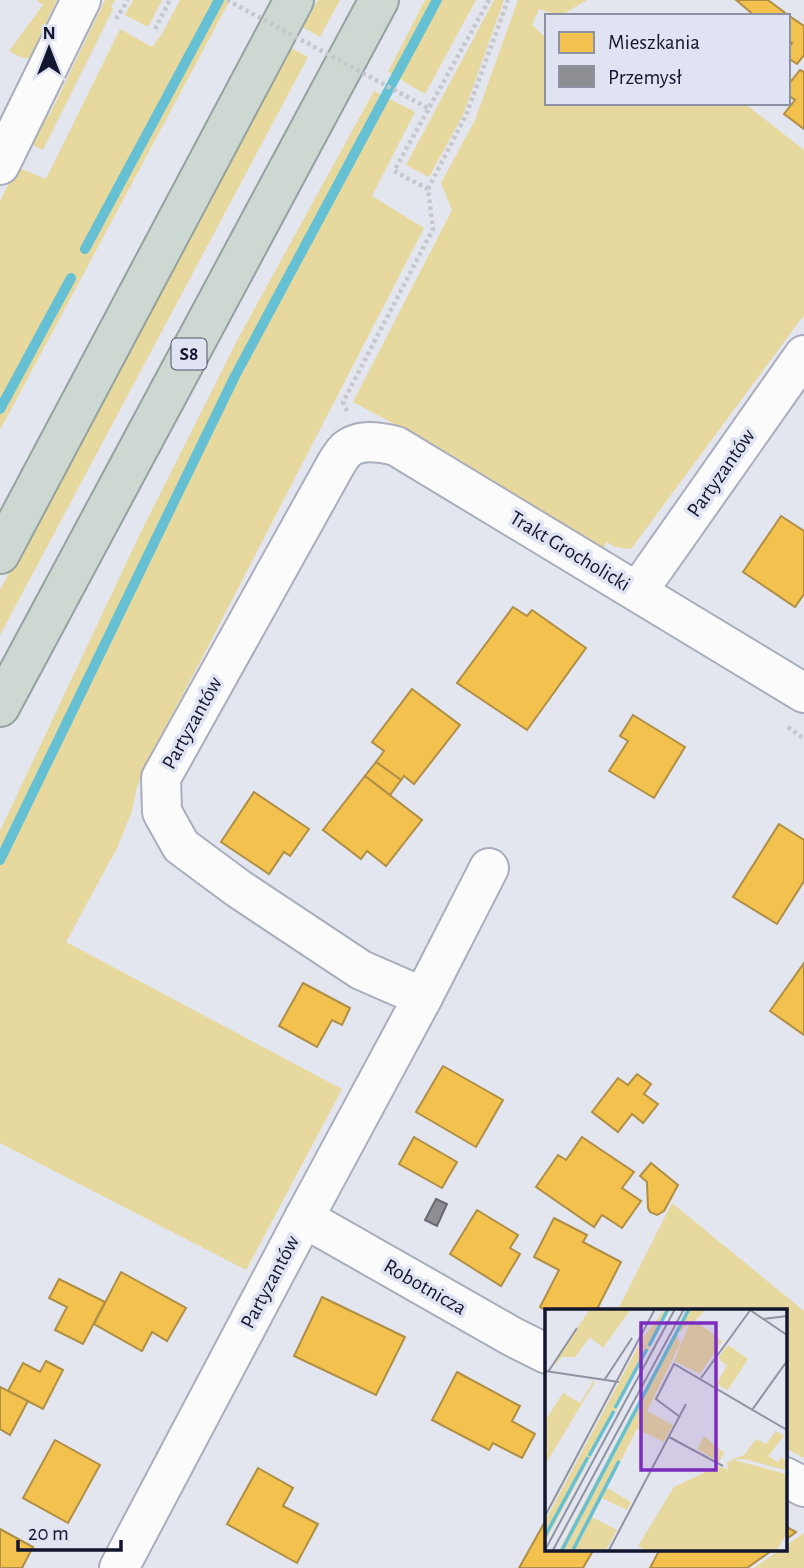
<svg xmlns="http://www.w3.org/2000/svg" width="804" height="1568" font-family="'Alegreya Sans',sans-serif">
	<rect width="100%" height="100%" fill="#e3e6ee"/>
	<g fill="#e7d89d">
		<path d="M36 0H57L29 59 18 56 9 51 43 5Z"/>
		<path d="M105 0H115L111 7 113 9 43 150 28 143 51 112Z"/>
		<path d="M133 0H162L148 27 125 15Z"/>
		<path d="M180 0H230L0 430V201L17 167 46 179 120 29 152 47 162 34Z"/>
		<path d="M318 0H340L320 37 303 27Z"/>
		<path d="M425 0H476L425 94 388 72Z"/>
		<path d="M494 0H504L463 115 429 177 406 165Z"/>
		<path d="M518 0H587L560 16 539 9 532 25 547 39V103H744L804 150V315L631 549 615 547 607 542 601 552 413 434 353 402 452 210 441 183 475 120Z"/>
		<path d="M291 48 308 57 0 635V590Z"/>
		<path d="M374 91 415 112 372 196 424 228 202 658 146 764 137 787 132 811 117 848 66 942 342 1089 246 1270 0 1143V831L139 536 240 335Z"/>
		<path d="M672 1203 804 1311V1458L785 1448V1311H617Z"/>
		<path d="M804 1533V1568H754L781 1549H785V1546Z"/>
	</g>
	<g fill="#f2c14e" stroke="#af8e45" stroke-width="2">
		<path d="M736 0H768L788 15 755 16Z"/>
		<path d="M788 15 804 26V55L797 64 788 58V48L792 43 788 41Z"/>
		<path d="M800 70 804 72V129L784 114 795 100 788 95V85Z"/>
		<path d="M781 516 804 531V594L795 607 743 572Z"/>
		<path d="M513 607 527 616 532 610 586 648 527 730 457 683Z"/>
		<path d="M412 689 460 725 414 784 404 776 401 780 376 762 384 751 372 742Z"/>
		<path d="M633 715 685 747 654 798 609 771 628 741 620 736Z"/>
		<path d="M376 762 401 780 390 795 365 776Z"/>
		<path d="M365 776 422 820 386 866 367 851 361 859 323 830Z"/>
		<path d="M254 792 309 829 290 856 284 852 269 874 221 842Z"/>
		<path d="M779 824 804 840V881L777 924 733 897Z"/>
		<path d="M804 963V1035L770 1011Z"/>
		<path d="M303 983 350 1008 342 1025 332 1020 317 1047 279 1026Z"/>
		<path d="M443 1066 503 1100 476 1147 416 1112Z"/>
		<path d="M637 1074 651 1084 644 1094 658 1104 643 1123 632 1114 618 1132 592 1112 618 1078 628 1085Z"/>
		<path d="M414 1137 457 1162 442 1188 399 1164Z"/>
		<path d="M582 1137 634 1172 622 1188 641 1201 622 1228 602 1215 594 1227 536 1187 558 1155 566 1160Z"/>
		<path d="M651 1163 678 1185 664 1211 657 1215 650 1212 648 1208 647 1182 640 1176Z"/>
		<path d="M477 1210 518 1235 510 1248 520 1254 501 1286 450 1254Z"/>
		<path d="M554 1218 587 1235 583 1242 621 1262 596 1311H547L540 1307 559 1270 534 1257Z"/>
		<path d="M121 1272 186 1308 167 1341 152 1332 142 1351 94 1324Z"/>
		<path d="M59 1279 105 1302 83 1344 55 1330 67 1307 49 1298Z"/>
		<path d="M322 1297 405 1337 376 1395 294 1356Z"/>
		<path d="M46 1361 63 1370 43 1409 8 1391 23 1363 40 1372Z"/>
		<path d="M457 1372 520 1406 512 1421 535 1434 522 1458 493 1443 489 1450 432 1420Z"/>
		<path d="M0 1387 28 1401 10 1435 0 1429Z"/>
		<path d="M55 1440 100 1465 68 1523 23 1498Z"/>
		<path d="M258 1468 293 1488 283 1506 318 1524 297 1563 227 1524Z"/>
		<path d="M547 1518V1549H594L583 1568H519Z"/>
		<path d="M785 1526 796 1532 785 1540Z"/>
		<path d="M0 1529 33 1547 22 1568H0Z"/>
		<path d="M660 1549H774L747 1568H650Z"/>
	</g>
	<path fill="#8d8d92" stroke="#686974" stroke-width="2" d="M436 1199 447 1204 437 1226 425 1220Z"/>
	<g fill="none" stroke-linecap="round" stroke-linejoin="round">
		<g stroke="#65c0d4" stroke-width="10">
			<path d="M85 249 219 0"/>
			<path d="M0 409 71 278"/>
			<path d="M0 860 235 376 437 0"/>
		</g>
		<g stroke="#a9adbc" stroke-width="42">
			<g id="minor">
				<path d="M0 165 81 0"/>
				<path d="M638 591 804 355"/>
				<path d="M423 997 361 970 239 889 181 846 162 812 161 778 336 464C339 459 342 454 346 450 360 438 380 442 396 446L804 693"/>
				<path d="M304 1218 513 1337 547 1354"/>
				<path d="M785 1477 804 1487"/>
				<path d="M119 1568 304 1218 423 997 489 868"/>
			</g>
		</g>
		<g stroke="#95a19f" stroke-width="42">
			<g id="highway">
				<path d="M0 554 294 0"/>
				<path d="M0 707 379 0"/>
			</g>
		</g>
		<g stroke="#c6c7cc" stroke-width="4.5" stroke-dasharray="3.5 3.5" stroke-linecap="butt">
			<path d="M116 19 128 0"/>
			<path d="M155 29 170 0"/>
			<path d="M428 189 466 115 508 0"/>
			<path d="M347 411 343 402 433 229 428 189 394 171 489 0"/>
			<path d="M788 727 804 739"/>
		</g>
		<use href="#minor" stroke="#fbfbfc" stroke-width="38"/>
		<use href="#highway" stroke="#cdd8d2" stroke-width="38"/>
		<path stroke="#c6c7cc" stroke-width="4.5" stroke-dasharray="3.5 3.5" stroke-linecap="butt" d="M227 0 428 108"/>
	</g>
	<g text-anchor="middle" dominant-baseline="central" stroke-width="7" stroke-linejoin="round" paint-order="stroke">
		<rect fill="#dfe3f2" stroke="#50546a" stroke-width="2" x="171.5" y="338.5" width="35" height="31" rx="5"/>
		<g font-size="19" font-weight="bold" fill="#12162f">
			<text x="189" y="354">S8</text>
		</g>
		<g font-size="21" fill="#12162f" stroke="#dfe3f2">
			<text transform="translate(721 473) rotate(-55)">Partyzantów</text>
			<text transform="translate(570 551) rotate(31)">Trakt Grocholicki</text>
			<text transform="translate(192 723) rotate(-61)">Partyzantów</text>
			<text transform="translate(270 1282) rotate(-62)">Partyzantów</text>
			<text transform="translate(425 1287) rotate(30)">Robotnicza</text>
		</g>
	</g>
	<g transform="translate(545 1309)">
		<rect width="242" height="242" fill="#e3e6ee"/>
		<path d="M45 0H86L58 39 45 28 30 48H17L4 61ZM120 0H125L0 233V212L97 30ZM143 0H161L146 16H156L177 32 155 65 129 52 146 11 136 23 132 21ZM131 22 135 35 102 102 128 116 119 133 92 120 62 179 86 193 82 201 57 189 47 208 72 221 61 241H14ZM183 36 203 50 183 81 171 75 182 57 173 49ZM42 70 50 73 0 156V112L18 84 35 94 48 73ZM231 122 239 127 223 147 233 153 236 148 241 152 240 161 199 150 184 151 199 146 211 130 221 135ZM159 127 179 144 174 153 152 140ZM189 151 241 165V225L232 241H100L93 237 129 178 173 157 183 161 182 153Z" fill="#e7d89d"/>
		<path fill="none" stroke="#65c0d4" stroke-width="3.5" d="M104 37 123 0M70 99 102 40M44 147 69 102M0 227 43 148M17 241 144 0M28 241 74 152"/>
		<path fill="none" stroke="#8f93a2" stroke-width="2" d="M205 1 242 26M218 10 242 7M0 62 74 73M3 63 32 19M156 69 206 0M60 70 87 29M207 101 242 52M135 108 111 90 129 55 242 121M124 128 178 157M0 207 110 0M0 241 130 0M8 241 139 0M64 241 141 95"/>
		<path fill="#7b2cbf" fill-opacity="0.15" stroke="#7b2cbf" stroke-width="3.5" d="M96 14H171V161H96Z"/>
		<rect width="242" height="242" fill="none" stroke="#12162f" stroke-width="3.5"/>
	</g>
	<rect x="545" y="14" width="245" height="91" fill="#dfe3f2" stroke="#8d91a4" stroke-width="2"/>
	<rect x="559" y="32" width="35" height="21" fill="#f2c14e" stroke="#8d91a4" stroke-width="2"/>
	<text x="608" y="49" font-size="21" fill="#12162f">Mieszkania</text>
	<rect x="559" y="66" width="35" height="21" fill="#8d8d92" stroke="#8d91a4" stroke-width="2"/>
	<text x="608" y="84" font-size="21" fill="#12162f">Przemysł</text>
	<g transform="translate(49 49)" stroke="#dfe3f2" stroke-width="5" paint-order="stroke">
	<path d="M0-5L12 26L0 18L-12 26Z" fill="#12162f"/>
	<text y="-10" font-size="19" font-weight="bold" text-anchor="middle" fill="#12162f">N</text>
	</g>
	<path d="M18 1540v10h103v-10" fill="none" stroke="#12162f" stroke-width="3.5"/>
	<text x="28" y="1540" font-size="21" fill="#12162f" stroke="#dfe3f2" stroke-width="5" paint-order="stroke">20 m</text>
</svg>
